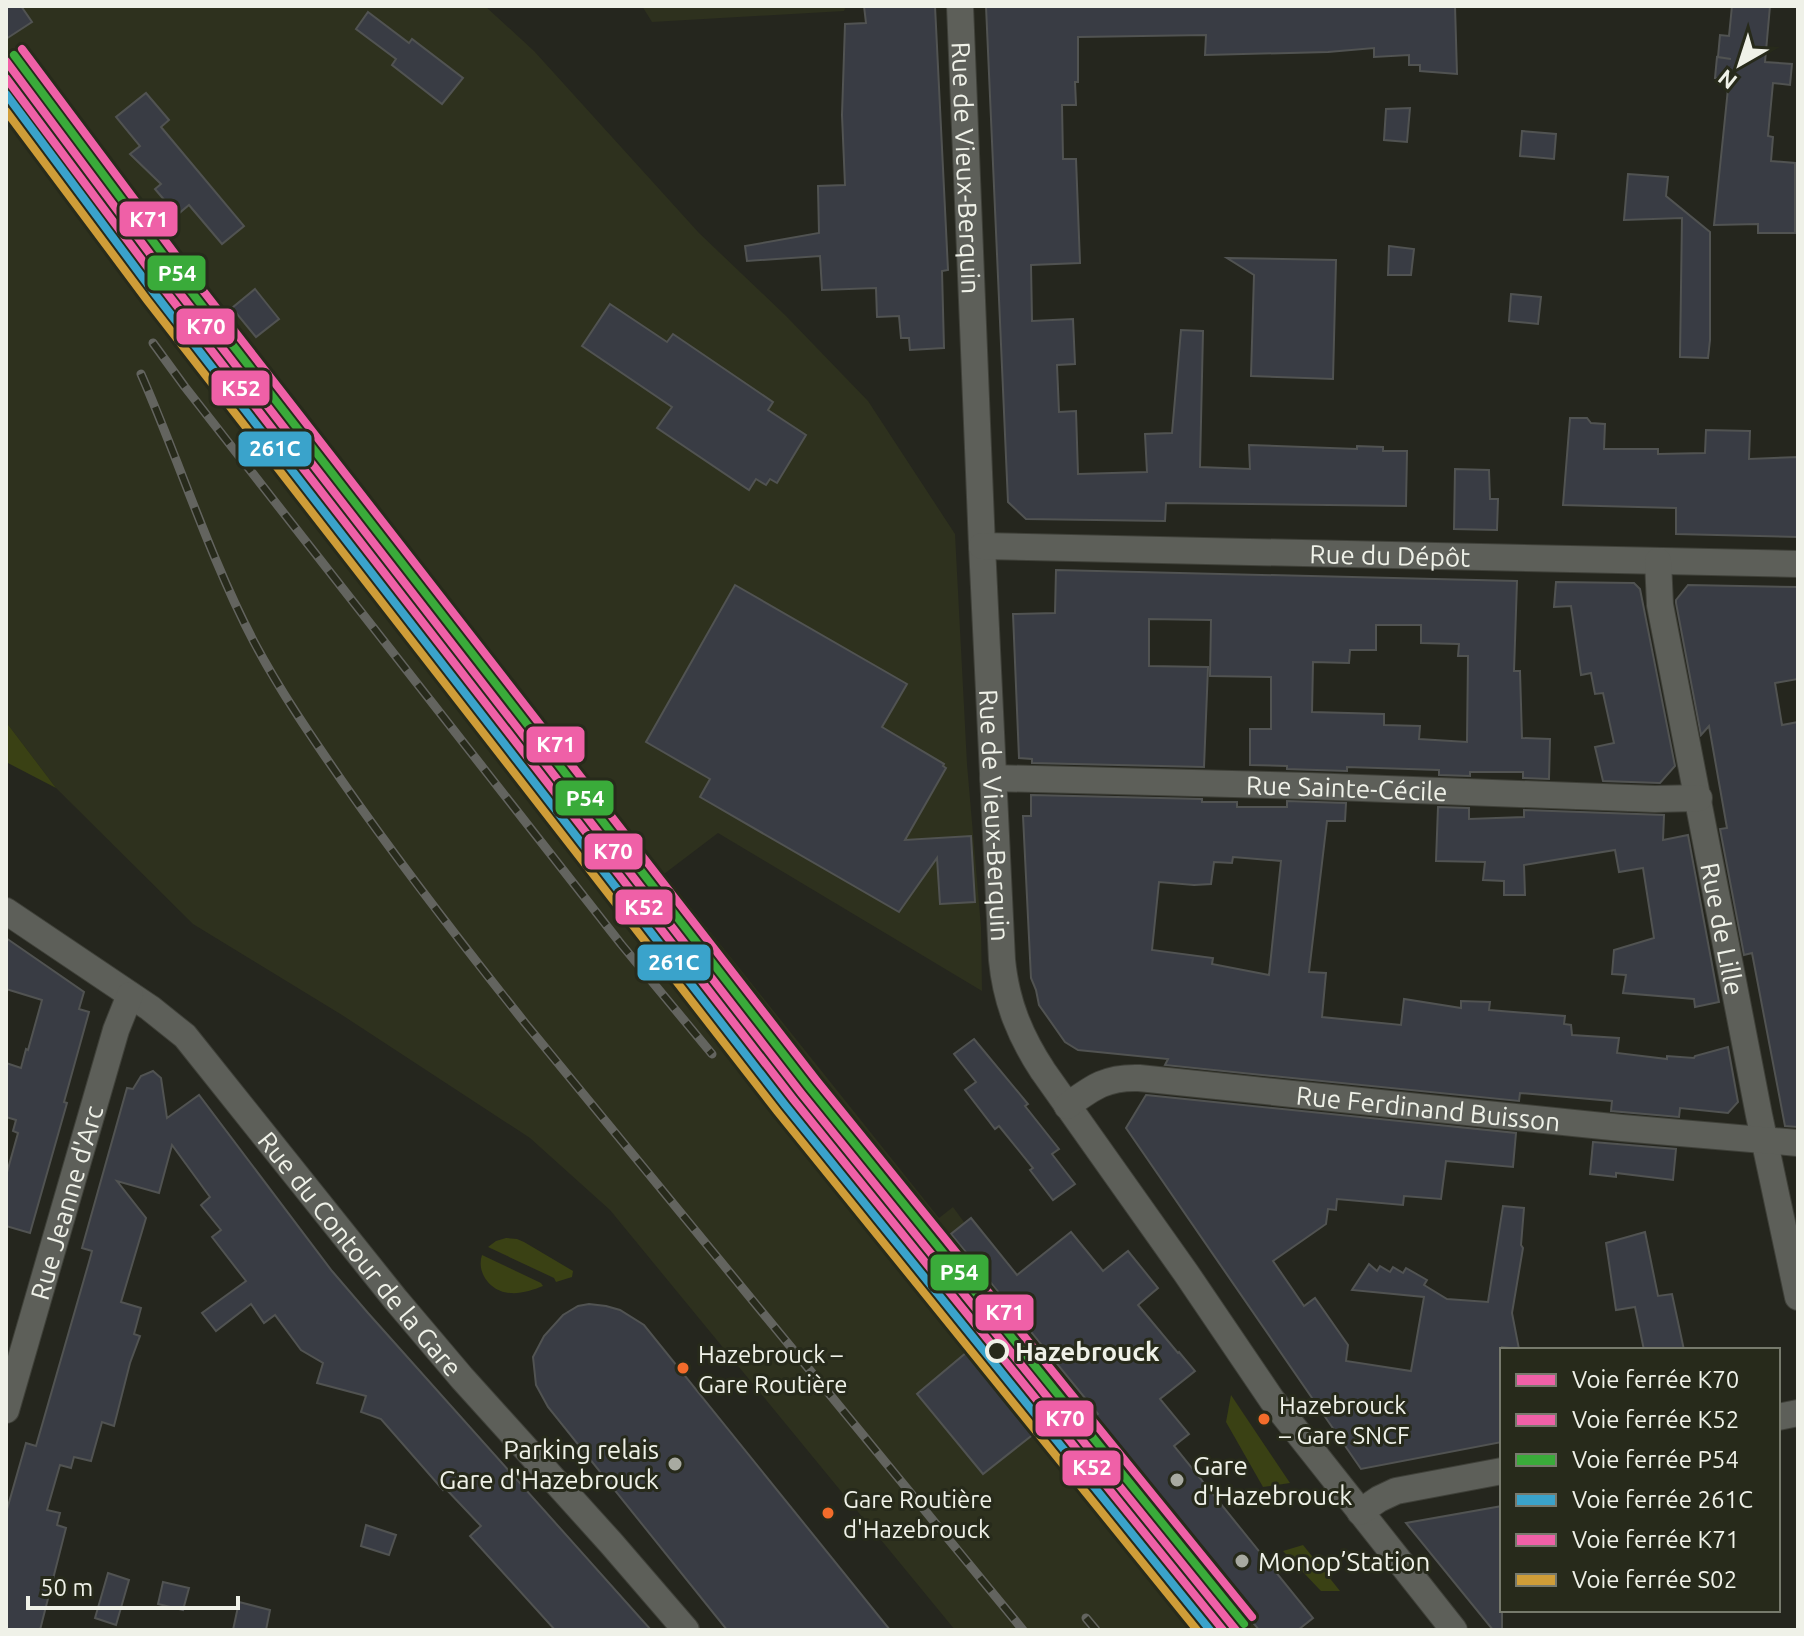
<svg xmlns="http://www.w3.org/2000/svg" width="1804" height="1636" font-family="Ubuntu,sans-serif">
	<rect width="100%" height="100%" fill="#25261e"/>
	<g fill="#2e311e">
		<path d="M6 6H485L534 51 699 233 786 316 868 401 955 534 967 764 981 927 982 991 718 833 664 874 939 1218 953 1207 1144 1470 1273 1630H955L610 1210 530 1138 342 1015 193 924 56 788 6 722Z"/>
		<path d="M642 6H846L844 11 652 22Z"/>
	</g>
	<g fill="#3a4114">
		<path d="M6 722 56 788 6 762Z"/>
		<path d="M506 1238 517 1239 524 1242 573 1271 572 1277 556 1282 554 1278 488 1247 496 1241Z"/>
		<path d="M482 1255 541 1283 543 1286C533 1290 521 1294 510 1293 491 1292 476 1273 482 1255Z"/>
		<path d="M1231 1395 1290 1483 1263 1487 1226 1422Z"/>
		<path d="M1303 1545 1340 1591H1321L1283 1551Z"/>
	</g>
	<g fill="#393c44" stroke="#515352" stroke-width="2" fill-rule="evenodd">
		<path d="M6 6H21L32 22 6 39Z"/>
		<path d="M864 6H935L948 270 942 271 944 348 910 350 909 338H901L899 316 877 317 876 288 822 290 820 256 747 261 745 246 819 233 818 186 845 185 842 115 845 24 866 23Z"/>
		<path d="M986 6H1455L1457 74 1420 71V65H1409V55L1374 57V48L1328 52 1205 55 1206 35 1078 37V82H1075L1076 105H1062L1063 159H1076L1080 263 1031 265 1032 321 1073 319 1075 364 1057 365 1059 412 1076 411 1078 474 1147 472 1145 434 1172 433 1181 330 1203 331 1200 467 1250 469 1249 445 1357 449V446L1383 447V451H1407L1406 506 1166 503 1165 521 1026 519 1008 502Z"/>
		<path d="M1732 6H1770L1765 62 1792 64 1790 85 1773 83 1768 136 1773 137 1771 161 1795 163V233H1758V224L1714 225 1729 79 1715 78 1717 57 1731 59 1718 57 1720 35 1729 36Z"/>
		<path d="M368 12 409 43 412 39 463 78 442 104 392 65 396 59 356 29Z"/>
		<path d="M146 93 169 120 161 127 244 226 222 244 189 205 177 215 155 189 161 184 130 154 140 146 116 117Z"/>
		<path d="M1410 108 1407 142 1384 140 1386 109Z"/>
		<path d="M1522 131 1556 134 1554 159 1520 156Z"/>
		<path d="M1628 174 1668 177 1666 196 1710 232V340L1708 358 1680 357 1682 218 1624 220Z"/>
		<path d="M1389 246 1414 249 1411 275H1388Z"/>
		<path d="M1227 258 1336 260 1333 379 1251 376 1254 275Z"/>
		<path d="M255 289 279 319 256 337 232 308Z"/>
		<path d="M1511 294 1541 297 1538 324 1509 321Z"/>
		<path d="M610 304 667 342 673 334 773 402 768 410 806 435 777 483 770 479 766 485 756 479 749 490 657 428 672 407 582 346Z"/>
		<path d="M1570 418H1587L1591 423 1605 424 1604 449H1658V454L1705 453 1706 430 1750 431 1749 459 1798 457V537L1676 534V508L1563 505Z"/>
		<path d="M1455 469 1489 470 1490 499H1498L1497 530 1454 529Z"/>
		<path d="M1056 570 1517 581 1514 671H1520L1522 738 1550 739 1549 779 1523 778V772H1470V776L1439 775V770L1347 767V771L1287 769V766L1250 765V729H1271V677L1210 676 1211 620 1149 619V666L1208 667 1204 767 1032 763V759L1019 758 1013 614 1055 613ZM1376 625H1421V643L1459 644 1458 656H1468L1467 742 1419 739 1420 726 1384 725V714L1312 712 1313 662 1349 663 1350 650H1376Z"/>
		<path d="M1556 582 1634 583 1640 589 1675 766 1660 783 1603 781 1595 747 1614 743 1603 693 1595 694 1591 673 1581 675 1571 606 1554 607Z"/>
		<path d="M735 585 907 684 882 727 944 764 943 766 946 768 905 840 971 836 975 902 940 904 937 858 899 912 700 797 710 779 646 742Z"/>
		<path d="M1688 585 1798 587V679L1775 683 1782 725 1798 722V1127L1785 1126 1752 953 1744 955 1720 829 1727 828 1709 726 1701 735 1676 603V600Z"/>
		<path d="M1031 795 1202 799V802H1237V807H1287V801L1346 803 1345 821H1327L1309 972 1326 973 1322 1017 1401 1025 1404 999 1461 1008V1001L1490 1002 1489 1010 1565 1016 1564 1024 1571 1025 1572 1035 1619 1038 1617 1053 1667 1059V1056L1694 1058 1695 1056 1728 1047 1738 1102 1728 1113 1680 1108 1679 1117 1611 1111 1612 1101 1520 1093 1519 1101 1165 1065 1168 1059 1078 1050 1065 1042 1039 1005 1036 990 1031 978 1023 816H1031ZM1233 857 1281 861 1269 975 1212 964 1213 958 1152 950 1159 882 1194 885 1211 884 1214 862 1232 863Z"/>
		<path d="M1438 807 1469 808V819L1524 817V810L1664 815 1663 840 1688 835 1719 1002 1695 1007 1694 999 1623 993 1626 975 1612 974 1614 950 1654 938 1643 868 1619 872 1615 850 1524 865 1525 895H1504V881L1483 880 1485 862 1436 861Z"/>
		<path d="M6 938 84 992 79 1009 89 1012 64 1102 67 1103 30 1233 6 1226V1176L18 1133 13 1131 16 1120 6 1117V1063L21 1068 26 1049 28 1050 42 1000 6 989Z"/>
		<path d="M974 1039 1028 1104 1025 1106 1059 1149 1052 1154 1075 1184 1053 1200 1030 1170 1033 1168 999 1126 995 1129 965 1090 976 1082 954 1054Z"/>
		<path d="M153 1071 161 1078 167 1118 199 1095 332 1271 368 1313 651 1630H555L470 1536 481 1526 445 1488 443 1490 381 1419 361 1412 366 1396 317 1383 323 1363 301 1350 275 1315 264 1323 251 1304 216 1331 202 1313 246 1281 212 1237 221 1230 201 1205 210 1197 172 1145 159 1193 117 1181 146 1218 121 1302 141 1308 134 1334 140 1336 130 1363 114 1426 102 1422 91 1461 74 1457 71 1468 60 1465 47 1510 60 1513 57 1525 66 1528 40 1630H6V1513L26 1443 36 1446 89 1262 92 1251 82 1248 127 1088 133 1089 141 1076Z"/>
		<path d="M1146 1095 1516 1133 1513 1167 1446 1161 1441 1199 1404 1196 1403 1205 1337 1199 1336 1210 1328 1209 1326 1224 1273 1261 1304 1306 1315 1298 1348 1345 1346 1361 1411 1371 1424 1297 1352 1290 1369 1264 1377 1271 1380 1266 1390 1272 1393 1267 1403 1273 1406 1268 1427 1280 1424 1285 1447 1299 1488 1302 1503 1206 1524 1208 1521 1245 1523 1248 1512 1313 1519 1349 1502 1347V1442L1361 1469 1126 1128Z"/>
		<path d="M1593 1142 1676 1149 1673 1180 1616 1173V1177L1590 1174Z"/>
		<path d="M971 1218 1017 1275 1071 1232 1103 1271 1128 1251 1158 1288 1138 1305 1178 1353 1179 1352 1195 1371 1160 1399 1189 1434 1174 1446 1313 1618 1298 1630H1259L1089 1422 1098 1414 951 1234Z"/>
		<path d="M1645 1232 1658 1296 1672 1294 1684 1350H1644L1635 1307 1616 1310 1606 1243Z"/>
		<path d="M589 1304 606 1306 620 1310 644 1325 890 1630H727L548 1407 536 1385 533 1357 544 1336 563 1315 578 1306Z"/>
		<path d="M973 1347 1040 1429 983 1474 917 1394Z"/>
		<path d="M1502 1506V1630H1493L1406 1523Z"/>
		<path d="M366 1525 396 1535 389 1555 361 1546Z"/>
		<path d="M108 1573 129 1580 116 1625 95 1618Z"/>
		<path d="M163 1582 189 1588 183 1610 158 1604Z"/>
		<path d="M239 1602 270 1610 266 1630H233Z"/>
	</g>
	<g fill="none" stroke-linecap="round" stroke-linejoin="round">
		<g stroke="#3f4039" stroke-width="28">
			<g id="minor">
				<path id="s1" d="M960 6 982 546 1002 960C1006 1002 1020 1036 1043 1071L1186 1273 1272 1400 1454 1630"/>
				<path id="s2" d="M982 546 1798 564"/>
				<path id="s3" d="M1658 561 1660 605 1759 1115 1798 1297"/>
				<path id="s4" d="M993 778 1308 786 1655 799 1699 798"/>
				<path id="s5" d="M6 911 150 1008 185 1036 396 1300 462 1378 611 1543 686 1630"/>
				<path id="s6" d="M1067 1106C1093 1087 1106 1077 1139 1078L1622 1128 1798 1143"/>
				<path id="s7" d="M6 1410 116 1030 130 995"/>
				<path d="M1778 1417 1798 1413"/>
				<path d="M1360 1512 1379 1499 1396 1491 1502 1471"/>
			</g>
		</g>
		<use href="#minor" stroke="#5d5f59" stroke-width="26"/>
		<g stroke="#63645f" stroke-width="9">
			<g id="rail">
				<path d="M153 343 185 387 621 944 712 1054"/>
				<path d="M141 374C180 463 209 556 254 642 280 691 311 736 342 781 400 864 462 944 525 1023L1023 1630"/>
				<path d="M1086 1618 1096 1630"/>
			</g>
		</g>
		<use href="#rail" stroke="#272a1b" stroke-width="6" stroke-dasharray="18" stroke-linecap="butt"/>
		<g stroke="#272a1b" stroke-width="14">
			<path id="rail-1" d="M6 61 171 282 801 1093 1236 1630"/>
		</g>
		<g stroke="#272a1b" stroke-width="14">
			<path id="rail-2" d="M6 78 163 288 793 1099 1223 1630"/>
		</g>
		<g stroke="#272a1b" stroke-width="14">
			<path id="rail-3" d="M14 55 179 276 809 1087 1244 1624"/>
		</g>
		<g stroke="#272a1b" stroke-width="14">
			<path id="rail-4" d="M6 94 155 294 785 1105 1210 1630"/>
		</g>
		<g stroke="#272a1b" stroke-width="14">
			<path id="rail-5" d="M22 49 187 270 817 1081 1252 1617"/>
		</g>
		<g stroke="#272a1b" stroke-width="14">
			<path id="rail-6" d="M6 111 147 300 777 1111 1197 1630"/>
		</g>
		<use href="#rail-1" stroke="#ef60a7" stroke-width="8"/>
		<use href="#rail-2" stroke="#ef60a7" stroke-width="8"/>
		<use href="#rail-3" stroke="#3aab3a" stroke-width="8"/>
		<use href="#rail-4" stroke="#3aa3cb" stroke-width="8"/>
		<use href="#rail-5" stroke="#ef60a7" stroke-width="8"/>
		<use href="#rail-6" stroke="#cf9d38" stroke-width="8"/>
	</g>
	<circle fill="#272a1b" stroke="#eff1e8" stroke-width="4" cx="997" cy="1351" r="10"/>
	<g fill="#f36c2b" stroke="#272a1b" stroke-width="3">
		<circle cx="683" cy="1368" r="7"/>
		<circle cx="1264" cy="1419" r="7"/>
		<circle cx="828" cy="1513" r="7"/>
	</g>
	<g fill="#a8aaa1" stroke="#272a1b" stroke-width="3">
		<circle cx="675" cy="1464" r="8"/>
		<circle cx="1177" cy="1480" r="8"/>
		<circle cx="1242" cy="1561" r="8"/>
	</g>
	<g text-anchor="middle" dominant-baseline="central" stroke-width="6" stroke-linejoin="round" paint-order="stroke">
		<g font-size="24" fill="#eff1e8" stroke="#272a1b" text-anchor="start">
			<text x="698" y="1354">Hazebrouck –<tspan x="698" dy="30">Gare Routière</tspan></text>
			<text x="1279" y="1405">Hazebrouck<tspan x="1279" dy="30">– Gare SNCF</tspan></text>
			<text x="843" y="1499">Gare Routière<tspan x="843" dy="30">d'Hazebrouck</tspan></text>
		</g>
		<g font-size="26" fill="#eff1e8" stroke="#272a1b">
			<text stroke="none"><textPath href="#s1" startOffset="162">Rue de Vieux-Berquin</textPath></text>
			<text stroke="none"><textPath href="#s2" startOffset="408">Rue du Dépôt</textPath></text>
			<text stroke="none"><textPath href="#s4" startOffset="354">Rue Sainte-Cécile</textPath></text>
			<text stroke="none"><textPath href="#s1" startOffset="810">Rue de Vieux-Berquin</textPath></text>
			<text stroke="none"><textPath href="#s3" startOffset="374">Rue de Lille</textPath></text>
			<text stroke="none"><textPath href="#s6" startOffset="370">Rue Ferdinand Buisson</textPath></text>
			<text stroke="none"><textPath href="#s7" startOffset="216">Rue Jeanne d'Arc</textPath></text>
			<text stroke="none"><textPath href="#s5" startOffset="498">Rue du Contour de la Gare</textPath></text>
		</g>
		<g font-size="26" font-weight="bold" fill="#eff1e8" stroke="#272a1b" text-anchor="start">
			<text x="1015" y="1351">Hazebrouck</text>
		</g>
		<g font-size="26" fill="#eff1e8" stroke="#272a1b" text-anchor="start">
			<text x="659" y="1449" text-anchor="end">Parking relais<tspan x="659" dy="30">Gare d'Hazebrouck</tspan></text>
			<text x="1193" y="1465">Gare<tspan x="1193" dy="30">d'Hazebrouck</tspan></text>
			<text x="1258" y="1561">Monop’Station</text>
		</g>
	</g>
	<g stroke="#272a1b" stroke-width="3">
		<rect x="118" y="200" width="61" height="38" rx="8" fill="#ef60a7"/>
		<rect x="146" y="254" width="61" height="38" rx="8" fill="#3aab3a"/>
		<rect x="175" y="307" width="61" height="39" rx="8" fill="#ef60a7"/>
		<rect x="210" y="369" width="61" height="38" rx="8" fill="#ef60a7"/>
		<rect x="237" y="430" width="76" height="38" rx="8" fill="#3aa3cb"/>
		<rect x="525" y="725" width="61" height="39" rx="8" fill="#ef60a7"/>
		<rect x="554" y="779" width="61" height="38" rx="8" fill="#3aab3a"/>
		<rect x="583" y="832" width="61" height="39" rx="8" fill="#ef60a7"/>
		<rect x="614" y="888" width="60" height="38" rx="8" fill="#ef60a7"/>
		<rect x="636" y="943" width="76" height="39" rx="8" fill="#3aa3cb"/>
		<rect x="929" y="1253" width="61" height="39" rx="8" fill="#3aab3a"/>
		<rect x="974" y="1293" width="61" height="39" rx="8" fill="#ef60a7"/>
		<rect x="1034" y="1399" width="61" height="39" rx="8" fill="#ef60a7"/>
		<rect x="1061" y="1449" width="61" height="38" rx="8" fill="#ef60a7"/>
	</g>
	<g font-size="22" text-anchor="middle" font-weight="bold" fill="#fff">
		<text x="149" y="227">K71</text>
		<text x="177" y="281">P54</text>
		<text x="206" y="334">K70</text>
		<text x="241" y="396">K52</text>
		<text x="275" y="456">261C</text>
		<text x="556" y="752">K71</text>
		<text x="585" y="806">P54</text>
		<text x="613" y="859">K70</text>
		<text x="644" y="915">K52</text>
		<text x="674" y="970">261C</text>
		<text x="959" y="1280">P54</text>
		<text x="1005" y="1320">K71</text>
		<text x="1065" y="1426">K70</text>
		<text x="1092" y="1475">K52</text>
	</g>
	<rect width="1804" height="1636" fill="none" stroke="#eff1e8" stroke-width="16"/>
	<rect x="1500" y="1348" width="280" height="264" fill="#272a1b" stroke="#777a6d" stroke-width="2"/>
	<rect x="1516" y="1374" width="40" height="12" fill="#ef60a7" stroke="#777a6d" stroke-width="2"/>
	<text x="1572" y="1388" font-size="24" fill="#eff1e8">Voie ferrée K70</text>
	<rect x="1516" y="1414" width="40" height="12" fill="#ef60a7" stroke="#777a6d" stroke-width="2"/>
	<text x="1572" y="1428" font-size="24" fill="#eff1e8">Voie ferrée K52</text>
	<rect x="1516" y="1454" width="40" height="12" fill="#3aab3a" stroke="#777a6d" stroke-width="2"/>
	<text x="1572" y="1468" font-size="24" fill="#eff1e8">Voie ferrée P54</text>
	<rect x="1516" y="1494" width="40" height="12" fill="#3aa3cb" stroke="#777a6d" stroke-width="2"/>
	<text x="1572" y="1508" font-size="24" fill="#eff1e8">Voie ferrée 261C</text>
	<rect x="1516" y="1534" width="40" height="12" fill="#ef60a7" stroke="#777a6d" stroke-width="2"/>
	<text x="1572" y="1548" font-size="24" fill="#eff1e8">Voie ferrée K71</text>
	<rect x="1516" y="1574" width="40" height="12" fill="#cf9d38" stroke="#777a6d" stroke-width="2"/>
	<text x="1572" y="1588" font-size="24" fill="#eff1e8">Voie ferrée S02</text>
	<g transform="translate(1740 64) rotate(219)" stroke="#272a1b" stroke-width="6" paint-order="stroke">
	<path d="M0-6L14 30L0 20L-14 30Z" fill="#eff1e8"/>
	<text y="-12" font-size="22" font-weight="bold" text-anchor="middle" fill="#eff1e8">N</text>
	</g>
	<path d="M28 1596v12h210v-12" fill="none" stroke="#eff1e8" stroke-width="4"/>
	<text x="40" y="1596" font-size="24" fill="#eff1e8" stroke="#272a1b" stroke-width="6" paint-order="stroke">50 m</text>
</svg>
